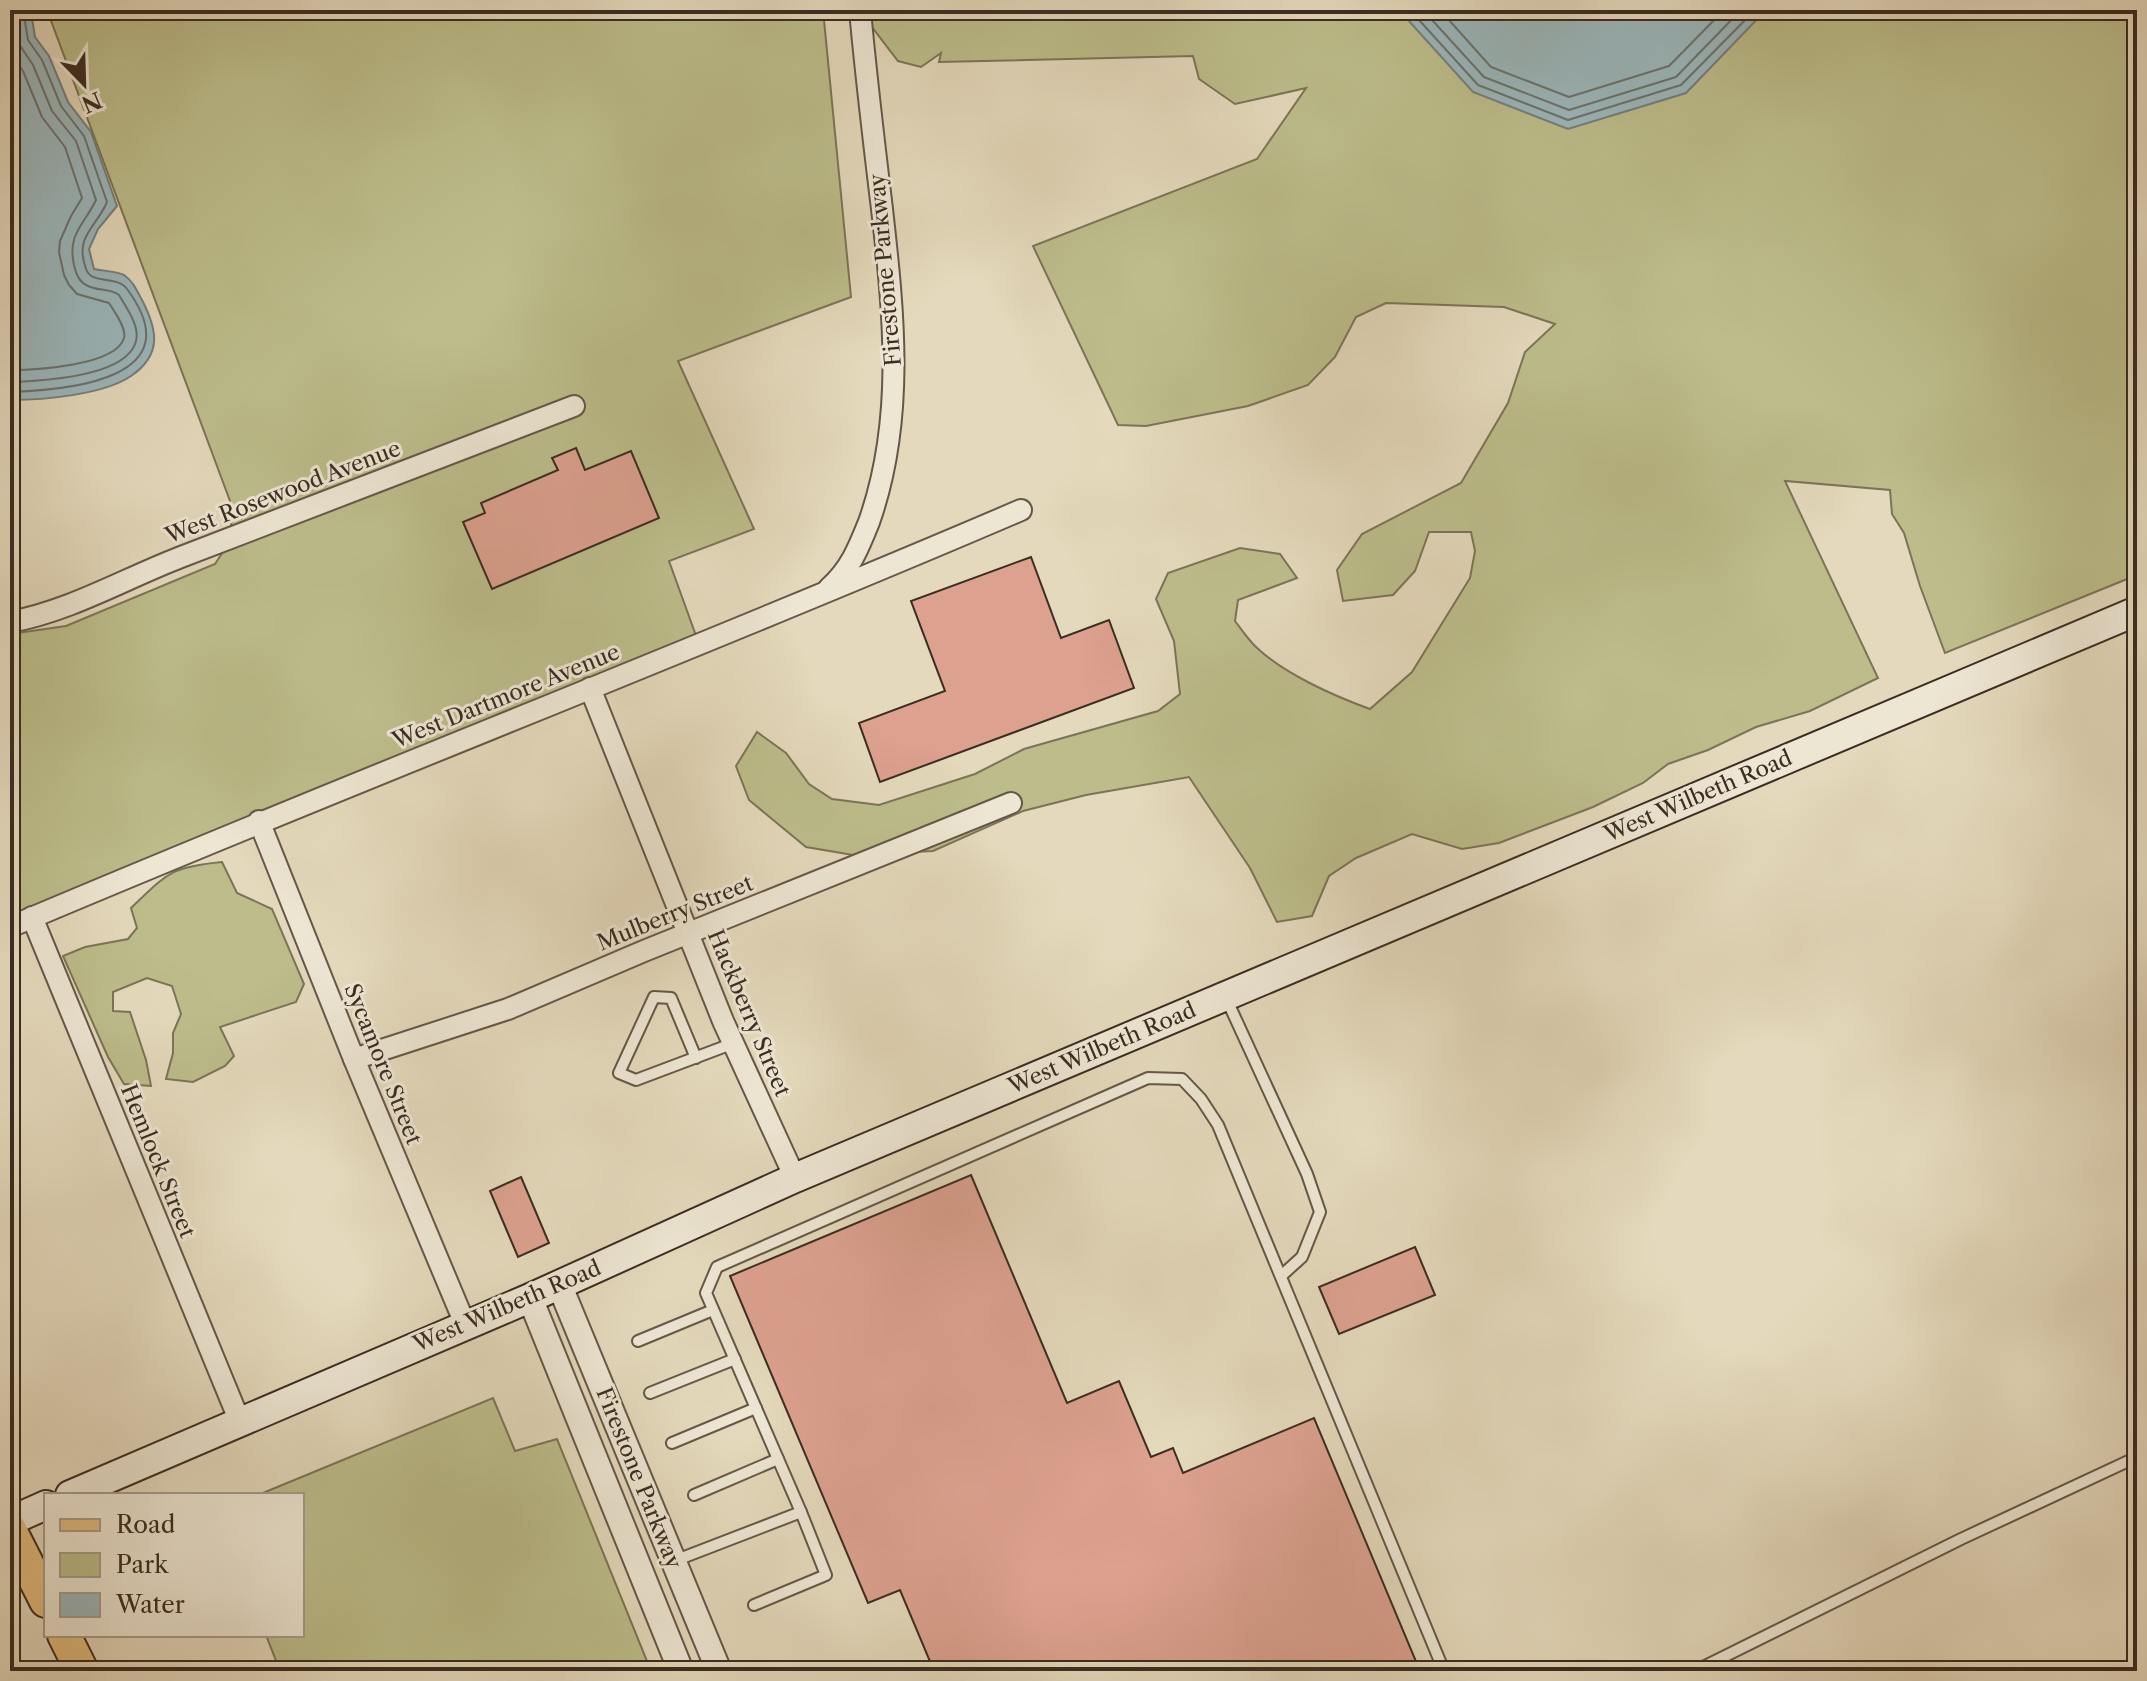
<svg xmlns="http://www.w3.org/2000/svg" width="2147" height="1681" font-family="'Libre Caslon Text',serif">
	<rect width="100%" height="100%" fill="#e4d9bc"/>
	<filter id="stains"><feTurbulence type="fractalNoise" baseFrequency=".0025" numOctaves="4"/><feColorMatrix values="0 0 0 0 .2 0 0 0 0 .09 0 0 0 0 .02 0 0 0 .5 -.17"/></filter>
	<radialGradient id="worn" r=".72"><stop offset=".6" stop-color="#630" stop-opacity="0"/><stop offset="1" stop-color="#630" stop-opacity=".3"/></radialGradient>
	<g fill="#bcbd8b" stroke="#7c7456" stroke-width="2">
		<path d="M47 10H823L851 297 678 361 754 529 669 561 699 644 10 917V634L66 626 215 564 232 538 230 501Z"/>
		<path d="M870 10H2137V575L1945 653 1920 586 1904 533 1892 514 1890 490 1785 481 1878 678 1810 711 1756 727 1708 750 1668 764 1643 783 1593 807 1499 843 1462 849 1412 834 1356 858 1329 876 1312 916 1277 922 1250 868 1189 777 1086 795 1023 811 933 851 853 855 806 847 749 800 736 766 757 732 786 753 809 784 832 799 879 805 975 774 1024 749 1158 711 1180 694 1174 641 1156 599 1168 573 1240 548 1280 554 1297 578 1238 600 1235 621C1241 629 1247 638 1255 646 1282 673 1334 696 1370 709L1412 672 1470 578 1475 551 1471 532H1429L1415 571 1393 595 1343 601 1337 570 1362 534 1461 483 1508 403 1525 352 1555 324 1504 307 1386 303 1356 317 1335 357 1308 385 1248 406 1146 426 1118 425 1033 246 1257 159 1306 88 1235 104 1199 79 1193 56 939 62 941 53 921 67 898 61 872 27Z"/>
		<path d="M222 862 237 893 272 909 304 984 296 1002 220 1027 234 1056 225 1066 193 1082 166 1079 173 1053V1033L181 1014 172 986 147 978 113 992V1011L130 1012 146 1060 151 1086 124 1084 108 1057 63 956 85 947 128 939 137 928 131 908C168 873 170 867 222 862Z"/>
		<path d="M493 1398 515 1451 557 1439 651 1671H280L266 1635H302V1495H258Z"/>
	</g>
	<g fill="#9bb7bc" stroke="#757f7e" stroke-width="2">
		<path d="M10 10H29L31 12 35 37 49 56 68 102 91 132 117 206 98 229 89 249 94 269C103 271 116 271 124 275 133 281 137 291 142 300 157 329 163 354 131 376 103 395 43 400 10 400Z"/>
		<path d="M1399 10H1766L1686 93 1568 129 1473 92Z"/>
	</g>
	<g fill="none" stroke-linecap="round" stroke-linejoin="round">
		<g stroke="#6b726f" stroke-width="2">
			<path d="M1410 10 1478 85 1568 120 1681 85 1755 10"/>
			<path d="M1423 10 1484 77 1569 110 1676 77 1741 10"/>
			<path d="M1440 10 1491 67 1569 97 1669 66 1724 10"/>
			<path d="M10 54 23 71 42 117 65 147 82 198 71 216 60 241 59 252 64 275 69 285 77 294 109 303C114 311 127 329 124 338 116 366 34 370 10 370"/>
			<path d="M10 382C40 381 127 377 136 341 140 326 126 307 119 295 110 288 98 291 88 286 79 282 76 274 74 265 67 234 84 225 96 200L76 141 52 111 33 65 19 44 13 10"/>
			<path d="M10 392C69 390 194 379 127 289 117 275 91 285 86 269 74 236 96 228 107 202L84 136 61 106 42 60 28 40 23 10"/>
		</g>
	</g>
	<g fill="#dca18f" stroke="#3b2c22" stroke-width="2">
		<path d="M576 448 585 470 631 451 659 518 492 589 463 522 485 513 481 503 558 470 552 458Z"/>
		<path d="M1031 557 1061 638 1109 620 1134 688 880 782 859 723 945 691 911 601Z"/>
		<path d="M971 1175 1067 1403 1119 1381 1151 1457 1173 1448 1183 1473 1314 1418 1420 1671H934L900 1590 868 1603 730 1276Z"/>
		<path d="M521 1177 549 1243 518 1257 490 1191Z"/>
		<path d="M1415 1247 1435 1295 1339 1334 1319 1287Z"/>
	</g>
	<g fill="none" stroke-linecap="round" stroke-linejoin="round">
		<g stroke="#655748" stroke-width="14">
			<g id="service">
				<path d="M1226 998 1307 1174 1320 1212 1302 1257 1281 1276"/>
				<path d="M696 1058 671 998 654 997 619 1073 636 1080 734 1043"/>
				<path d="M638 1341 713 1310"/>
				<path d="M650 1393 735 1359"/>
				<path d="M672 1443 756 1408"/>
				<path d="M694 1495 778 1459"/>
				<path d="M674 1561 801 1512 706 1293 717 1267 1148 1078 1182 1079 1201 1099 1218 1125 1444 1671"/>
				<path d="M754 1605 826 1575 801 1512"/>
				<path d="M1695 1671 1961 1539 2137 1457"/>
			</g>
		</g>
		<g stroke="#655748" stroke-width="24">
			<g id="minor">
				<path d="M829 588C850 570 859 547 869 522 905 420 894 315 882 209 874 143 866 77 860 10"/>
				<path d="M10 622C70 611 124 579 181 557 312 507 443 456 574 406"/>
				<path d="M590 688 723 1021 795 1178"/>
				<path d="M259 821 354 1059 465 1324"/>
				<path d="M32 917 240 1422"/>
				<path d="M10 927C346 784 686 654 1021 510"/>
				<path d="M354 1059 508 1009 644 951 1011 803"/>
			</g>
		</g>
		<g stroke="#655748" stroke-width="28">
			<g id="tertiary">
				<path d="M559 1284 719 1671"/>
				<path d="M530 1298 681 1671"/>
			</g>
		</g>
		<g stroke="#3b2c22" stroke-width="32">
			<g id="secondary">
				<path d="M70 1495 530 1298 795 1178 2137 611"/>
				<path d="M10 1521 46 1505"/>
			</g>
		</g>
		<g stroke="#3b2c22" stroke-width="36">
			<g id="primary">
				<path d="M10 1530 46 1601"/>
				<path d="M64 1635 82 1671"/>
			</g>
		</g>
		<g stroke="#3b2c22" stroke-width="3" stroke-dasharray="2 4" stroke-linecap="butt">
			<path d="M10 1623 21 1619"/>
			<path d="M10 1646 11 1671"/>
		</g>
		<use href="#service" stroke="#ede6d3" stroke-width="10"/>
		<use href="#minor" stroke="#ede6d3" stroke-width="20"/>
		<use href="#tertiary" stroke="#ede6d3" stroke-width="24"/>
		<use href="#secondary" stroke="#ede6d3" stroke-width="28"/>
		<use href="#primary" stroke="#e2bc7e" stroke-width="32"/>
	</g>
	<g text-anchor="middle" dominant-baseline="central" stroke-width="6" stroke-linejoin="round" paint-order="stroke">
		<g font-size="22" fill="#3b2c22" stroke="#ede6d3">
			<text transform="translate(885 270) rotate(-95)">Firestone Parkway</text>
			<text transform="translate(283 492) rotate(-21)">West Rosewood Avenue</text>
			<text transform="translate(506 696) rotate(-22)">West Dartmore Avenue</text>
			<text transform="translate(1698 796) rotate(-23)">West Wilbeth Road</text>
			<text transform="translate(675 913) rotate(-22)">Mulberry Street</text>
			<text transform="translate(749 1013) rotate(67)">Hackberry Street</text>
			<text transform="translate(1102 1048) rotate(-23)">West Wilbeth Road</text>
			<text transform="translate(383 1064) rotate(68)">Sycamore Street</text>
			<text transform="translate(158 1161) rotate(68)">Hemlock Street</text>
			<text transform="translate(507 1306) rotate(-23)">West Wilbeth Road</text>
			<text transform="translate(639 1478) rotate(68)">Firestone Parkway</text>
		</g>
	</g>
	<rect width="2147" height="1681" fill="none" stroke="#e4d9bc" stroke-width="40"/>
	<rect x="12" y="12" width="2123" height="1657" fill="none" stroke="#3b2c22" stroke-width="4"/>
	<rect x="20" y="20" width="2107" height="1641" fill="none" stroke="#3b2c22" stroke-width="2"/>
	<rect x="44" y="1493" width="260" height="144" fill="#ede6d3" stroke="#a69c8c" stroke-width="2"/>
	<rect x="60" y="1519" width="40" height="12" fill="#e2bc7e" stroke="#a69c8c" stroke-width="2"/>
	<text x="116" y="1533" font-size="24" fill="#3b2c22">Road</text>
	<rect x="60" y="1553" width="40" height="24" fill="#bcbd8b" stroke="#a69c8c" stroke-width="2"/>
	<text x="116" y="1573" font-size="24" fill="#3b2c22">Park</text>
	<rect x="60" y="1593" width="40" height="24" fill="#9bb7bc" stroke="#a69c8c" stroke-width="2"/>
	<text x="116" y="1613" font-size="24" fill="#3b2c22">Water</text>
	<g transform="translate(84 84) rotate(157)" stroke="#ede6d3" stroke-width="6" paint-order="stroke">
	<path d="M0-6L14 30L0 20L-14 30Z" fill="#3b2c22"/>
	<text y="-12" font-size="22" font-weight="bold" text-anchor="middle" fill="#3b2c22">N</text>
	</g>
	<rect width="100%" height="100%" filter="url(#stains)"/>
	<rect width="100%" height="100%" fill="url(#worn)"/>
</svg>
